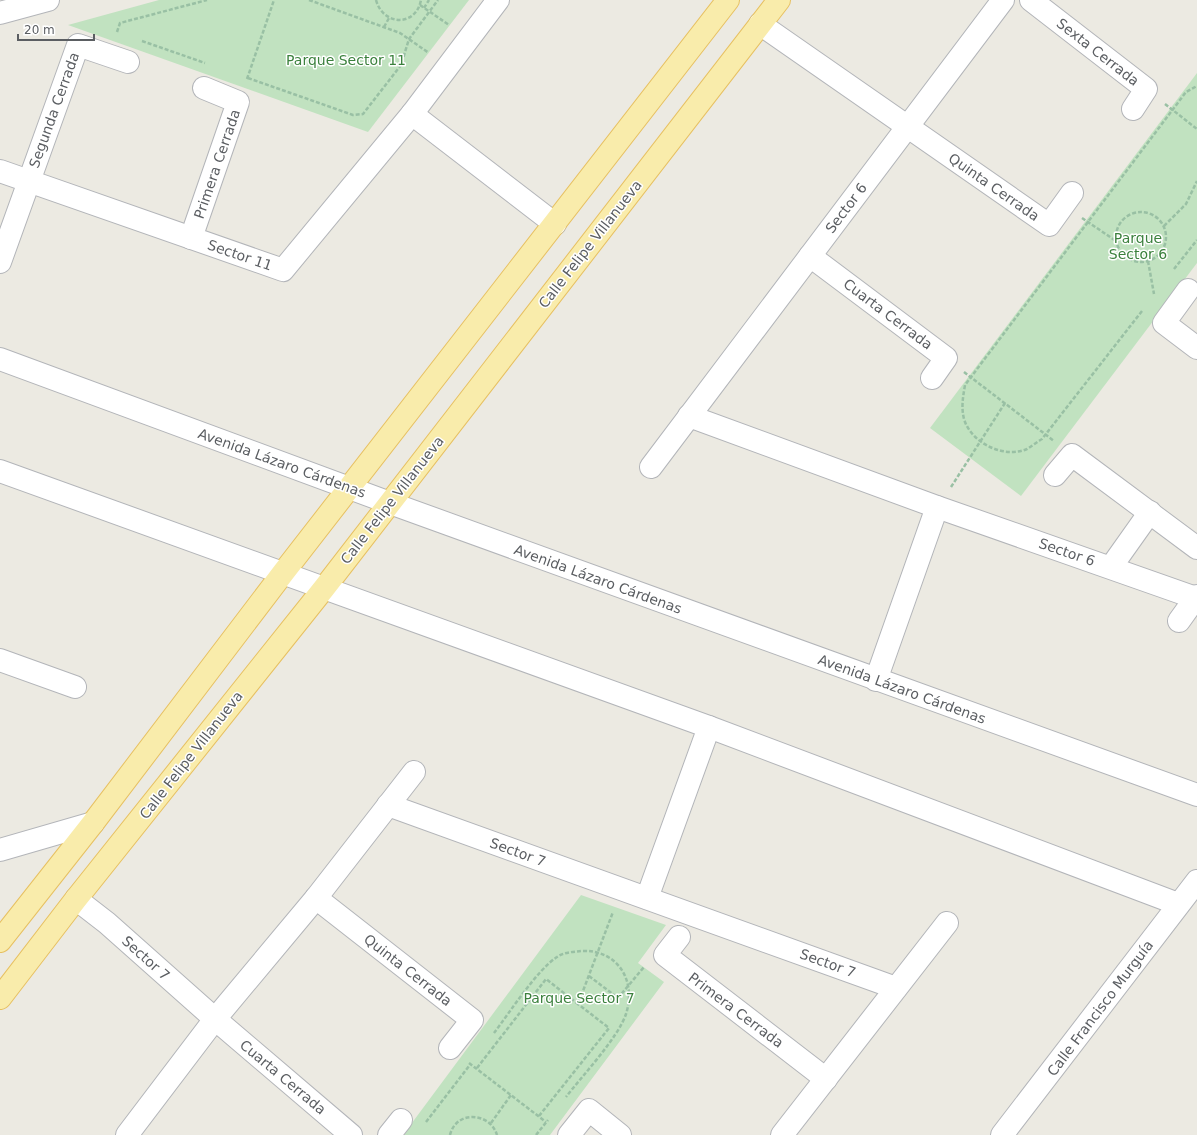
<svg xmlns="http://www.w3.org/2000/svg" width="1197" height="1135" font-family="'DejaVu Sans',sans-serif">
	<rect width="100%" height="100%" fill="#eceae2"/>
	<g fill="#c1e2c0">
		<path d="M159 0H469L368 132 68 25Z"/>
		<path d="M1197 73V263L1021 496 930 428Z"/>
		<path d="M581 895 666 925 638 963 664 982 550 1135H403Z"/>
	</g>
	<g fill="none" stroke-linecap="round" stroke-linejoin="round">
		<g stroke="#b3b5b9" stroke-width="24">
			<g id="minor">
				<path d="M1031 0 1146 89 1133 109"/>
				<path d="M0 13 48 0"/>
				<path d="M760 24 1049 225 1072 193"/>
				<path d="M412 114 555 224"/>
				<path d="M0 171 283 270 412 114 498 0"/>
				<path d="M191 238 238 102 204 88"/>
				<path d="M810 256 946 358 932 378"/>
				<path d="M0 262 78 45 128 62"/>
				<path d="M1188 290 1164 323 1197 348"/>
				<path d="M0 359 390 503 1197 795"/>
				<path d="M689 416 937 507 1196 598"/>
				<path d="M651 467 1003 0"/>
				<path d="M0 471 709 727 1178 904"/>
				<path d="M1055 475 1072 455 1197 548"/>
				<path d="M1111 567 1150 512"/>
				<path d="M1179 621 1197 596"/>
				<path d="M0 660 75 687"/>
				<path d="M876 680 937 507"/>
				<path d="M388 805 896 988"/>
				<path d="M0 850 93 823"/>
				<path d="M316 898 472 1020 450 1048"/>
				<path d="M647 898 709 727"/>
				<path d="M76 899 107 923 215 1019 351 1135"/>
				<path d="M679 937 665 955 826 1079"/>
				<path d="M127 1135 215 1019 316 898 414 772"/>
				<path d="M389 1135 401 1120"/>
				<path d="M569 1135 589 1110 620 1135"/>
				<path d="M782 1135 947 923"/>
				<path d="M1002 1135 1197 881"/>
			</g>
		</g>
		<g stroke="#e7c061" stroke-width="24">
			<g id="major">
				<path d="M0 941 93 823 283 573 728 0"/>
				<path d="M0 998 76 899 325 587 779 0"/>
			</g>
		</g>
		<g stroke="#99c0a4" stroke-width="2.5" stroke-dasharray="4 2" stroke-linecap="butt">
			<path d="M309 0 400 33 429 53"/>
			<path d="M376 0C383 26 416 27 421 0"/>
			<path d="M420 5 449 25"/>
			<path d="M424 8 429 0"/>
			<path d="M384 27 389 18"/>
			<path d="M117 32 120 23 207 0"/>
			<path d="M142 41 205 63"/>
			<path d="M248 78 353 115 363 114 401 65 409 39 438 0"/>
			<path d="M247 79 274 0"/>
			<path d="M1165 104 1197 129"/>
			<circle cx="1141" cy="237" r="25"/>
			<path d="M1082 218 1116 241"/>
			<path d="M1164 226 1186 204 1197 181"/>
			<path d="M1148 261 1154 294"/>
			<path d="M1174 269 1197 240"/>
			<path d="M1142 311 1042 439C1037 442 1032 446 1027 449 1004 459 971 443 964 419 961 407 963 397 965 385L1186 92 1197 86"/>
			<path d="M964 372 1054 441"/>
			<path d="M951 487 1005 403"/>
			<path d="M589 976 618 998 644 967"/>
			<path d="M494 1033C510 1012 537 970 557 957 564 952 573 952 581 951 617 949 637 980 626 1014 618 1038 582 1076 566 1097"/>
			<path d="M469 1063 546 1122"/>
			<path d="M477 1068 546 979 578 1004 613 912"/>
			<path d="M539 1116 609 1028 578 1004"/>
			<path d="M426 1122 469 1066"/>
			<path d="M491 1123 511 1095"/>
			<path d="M450 1135C456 1110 490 1112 497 1135"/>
			<path d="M536 1135 548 1120"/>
		</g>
		<use href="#minor" stroke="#fff" stroke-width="22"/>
		<use href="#major" stroke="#f9ecab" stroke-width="22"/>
	</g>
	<g text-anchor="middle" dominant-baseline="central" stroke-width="3" stroke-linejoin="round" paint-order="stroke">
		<g font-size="14" fill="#5b5e62" stroke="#fff">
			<text transform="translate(1098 52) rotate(38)">Sexta Cerrada</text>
			<text transform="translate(54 110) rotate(-70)">Segunda Cerrada</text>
			<text transform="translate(217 164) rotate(-71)">Primera Cerrada</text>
			<text transform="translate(994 187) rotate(35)">Quinta Cerrada</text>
			<text transform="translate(846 208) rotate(-53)">Sector 6</text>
			<text transform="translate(590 244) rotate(-52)">Calle Felipe Villanueva</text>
			<text transform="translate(240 255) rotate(19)">Sector 11</text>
			<text transform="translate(888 314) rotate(37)">Cuarta Cerrada</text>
			<text transform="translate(282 463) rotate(20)">Avenida Lázaro Cárdenas</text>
			<text transform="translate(392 500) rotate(-52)">Calle Felipe Villanueva</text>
			<text transform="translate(1067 552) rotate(19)">Sector 6</text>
			<text transform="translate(598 579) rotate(20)">Avenida Lázaro Cárdenas</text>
			<text transform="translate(902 689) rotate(20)">Avenida Lázaro Cárdenas</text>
			<text transform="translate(191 755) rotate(-52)">Calle Felipe Villanueva</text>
			<text transform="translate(518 852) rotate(20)">Sector 7</text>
			<text transform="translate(146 958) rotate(42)">Sector 7</text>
			<text transform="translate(828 963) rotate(20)">Sector 7</text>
			<text transform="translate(408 970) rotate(38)">Quinta Cerrada</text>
			<text transform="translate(1100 1008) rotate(-53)">Calle Francisco Murguía</text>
			<text transform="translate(736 1010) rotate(37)">Primera Cerrada</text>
			<text transform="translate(283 1077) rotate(40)">Cuarta Cerrada</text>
		</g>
		<g font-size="14" fill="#3b813d" stroke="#fff">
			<text x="346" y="60">Parque Sector 11</text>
			<text x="1138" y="238">Parque<tspan x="1138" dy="16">Sector 6</tspan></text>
			<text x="579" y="998">Parque Sector 7</text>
		</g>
	</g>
	<path d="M18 34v6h76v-6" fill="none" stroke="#5b5e62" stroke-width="2"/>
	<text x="24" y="34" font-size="12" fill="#5b5e62" stroke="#ffffff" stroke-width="3" paint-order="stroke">20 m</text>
</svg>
